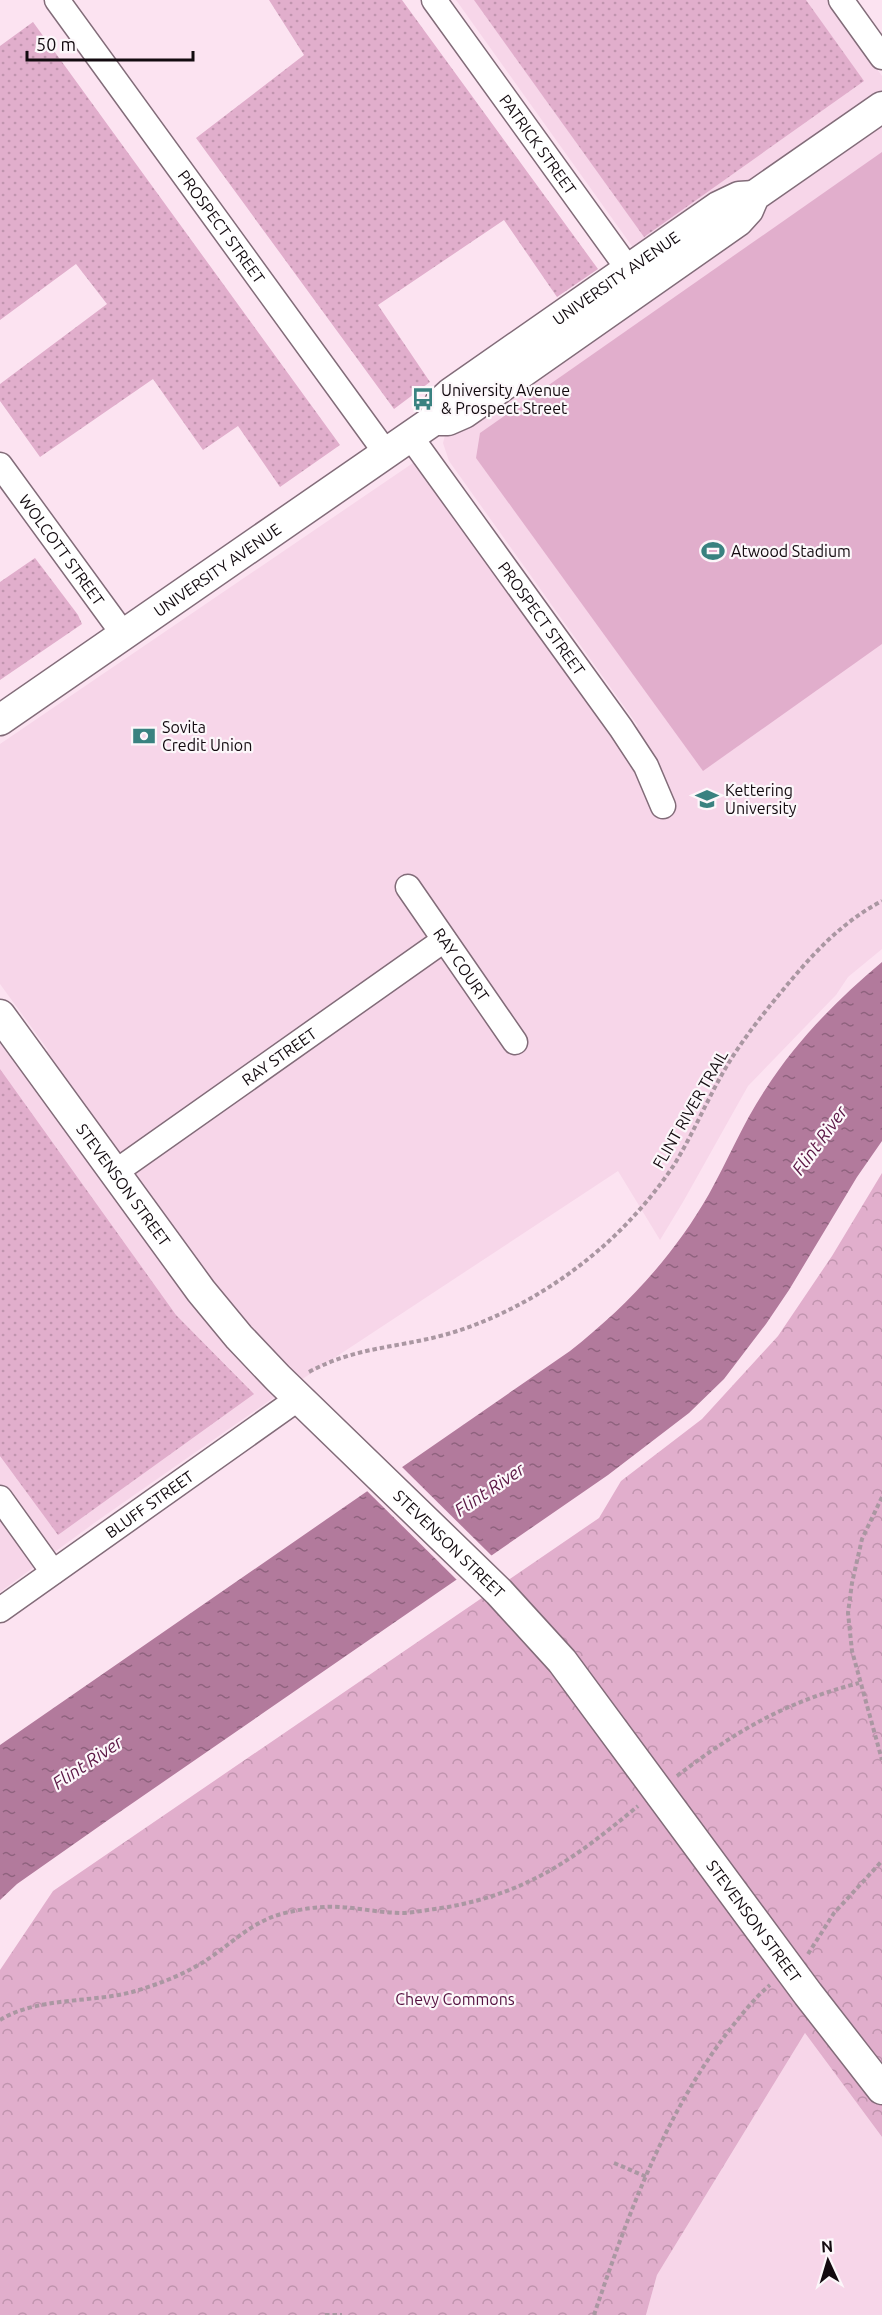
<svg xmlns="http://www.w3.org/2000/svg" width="882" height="2315" font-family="Ubuntu,sans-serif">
	<defs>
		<pattern id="grass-dots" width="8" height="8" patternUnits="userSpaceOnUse" patternTransform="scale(1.5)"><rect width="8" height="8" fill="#e1aecc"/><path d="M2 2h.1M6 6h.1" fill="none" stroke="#c094ae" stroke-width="1.8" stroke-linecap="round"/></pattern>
		<pattern id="park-crowns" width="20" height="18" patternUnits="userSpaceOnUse" patternTransform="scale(1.5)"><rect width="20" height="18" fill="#e1aecc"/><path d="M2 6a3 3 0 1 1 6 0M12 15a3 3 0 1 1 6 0" fill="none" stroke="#c094ae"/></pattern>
		<pattern id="water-ripples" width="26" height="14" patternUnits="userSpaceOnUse" patternTransform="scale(1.5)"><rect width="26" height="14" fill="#b27a9c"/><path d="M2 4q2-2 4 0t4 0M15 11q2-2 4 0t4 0" fill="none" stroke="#8f627e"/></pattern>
	</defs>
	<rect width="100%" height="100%" fill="#fce3f1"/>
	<g fill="#f7d6e9">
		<path d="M456 0H828L882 76V949L848 977 836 995 748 1086 683 1202 660 1240 618 1171 269 1401 97 1521 0 1592V1035L23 1068 48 1050 0 984V744L413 463 617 741 638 726 449 461 443 443 445 435 450 430 659 284Z"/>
		<path d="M805 2033 882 2137V2315H646L657 2275Z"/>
	</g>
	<g fill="url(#grass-dots)">
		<path d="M269 0H402L598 269 557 297 504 220 378 305 430 382 394 409 196 138 304 55Z"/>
		<path d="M474 0H806L864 81 644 237Z"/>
		<path d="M33 22 340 445 280 487 238 426 203 450 153 379 40 457 0 401V384L107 304 76 264 0 320V46Z"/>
		<path d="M35 558 78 615 82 624 0 680V582Z"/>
		<path d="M0 1069 176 1315 254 1394 58 1535 0 1456Z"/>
	</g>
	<path fill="url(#park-crowns)" d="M882 1173V2137L805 2033 657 2275 646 2315H0V1970L53 1891 599 1518 621 1481 702 1419 778 1336 832 1256Z"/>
	<path fill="#e1aecc" d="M882 152V644L703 771 476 458 480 433Z"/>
	<path fill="url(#water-ripples)" d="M882 962V1141L857 1177 789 1290 766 1324 724 1379 689 1413 608 1475 111 1818 17 1884 0 1900V1745L570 1351C626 1307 673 1257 709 1194 728 1160 743 1123 765 1090 797 1040 837 1000 882 962Z"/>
	<path fill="#fce3f1" d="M400 1465 494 1558 459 1582 365 1489Z"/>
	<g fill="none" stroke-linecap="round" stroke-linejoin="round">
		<g stroke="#826c79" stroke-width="27">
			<g id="minor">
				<path id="s1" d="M57 0 386 453"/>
				<path id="s2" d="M434 0 639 284"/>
				<path d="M841 0 882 57"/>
				<path id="s3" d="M410 436 621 728 646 766 663 806"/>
				<path id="s4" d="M0 465 124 635"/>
				<path id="s5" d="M408 887 515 1042"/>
				<path id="s6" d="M114 1173 444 940"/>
				<path d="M0 1498 53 1572"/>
				<path id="s7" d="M0 1610 299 1398"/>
			</g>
		</g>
		<g stroke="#826c79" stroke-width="33">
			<g id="tertiary">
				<path id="s8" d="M434 420 440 403 451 393 718 207 739 197 754 196"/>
				<path id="s9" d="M0 720 434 420H448L464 413 738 221 748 210 754 196 882 107"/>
				<path id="s10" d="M0 1015 201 1291 239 1337 278 1378 499 1592 562 1661 808 1994 882 2089"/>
			</g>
		</g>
		<g stroke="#aa97a2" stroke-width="4" stroke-dasharray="4.5 3" stroke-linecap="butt">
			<path d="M309 1372C355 1347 396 1348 444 1335 505 1318 563 1283 609 1241 633 1219 656 1192 674 1165 693 1134 707 1100 725 1069 739 1045 756 1023 773 1002 805 963 836 925 882 901"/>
			<path d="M882 1497 862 1539 852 1583 848 1613 852 1651 882 1760"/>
			<path d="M677 1776C737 1730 786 1702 859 1683"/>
			<path d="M808 1954 834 1913 882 1861"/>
			<path d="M0 2020C37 1997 90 2003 132 1992 160 1984 188 1973 211 1957 234 1941 253 1922 281 1914 300 1909 319 1906 339 1907 360 1908 381 1913 403 1913 418 1912 433 1909 448 1907 530 1892 575 1858 638 1806"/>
			<path d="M614 2163 647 2177"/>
			<path d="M325 2315H342"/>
			<path d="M594 2315C627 2217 664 2116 727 2033 740 2017 753 1999 770 1985"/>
		</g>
		<use href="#minor" stroke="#fff" stroke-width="24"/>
		<use href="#tertiary" stroke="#fff" stroke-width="30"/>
	</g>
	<defs>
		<g id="bus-bare" transform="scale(1.8)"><path d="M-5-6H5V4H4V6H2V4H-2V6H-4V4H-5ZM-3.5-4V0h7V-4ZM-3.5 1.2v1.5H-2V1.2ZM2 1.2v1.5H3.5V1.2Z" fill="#398280" stroke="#fcf7fa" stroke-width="2.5" paint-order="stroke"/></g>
		<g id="stadium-bare" transform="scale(1.8)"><path d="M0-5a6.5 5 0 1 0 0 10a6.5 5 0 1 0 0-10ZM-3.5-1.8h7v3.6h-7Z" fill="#398280" stroke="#fcf7fa" stroke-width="2.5" paint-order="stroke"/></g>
		<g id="bank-bare" transform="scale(1.8)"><path d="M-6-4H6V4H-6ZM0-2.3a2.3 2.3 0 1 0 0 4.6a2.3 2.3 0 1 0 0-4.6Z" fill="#398280" stroke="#fcf7fa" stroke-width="2.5" paint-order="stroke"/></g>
		<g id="university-bare" transform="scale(1.8)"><path d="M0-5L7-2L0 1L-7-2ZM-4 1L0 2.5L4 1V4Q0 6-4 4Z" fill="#398280" stroke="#fcf7fa" stroke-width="2.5" paint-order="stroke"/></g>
	</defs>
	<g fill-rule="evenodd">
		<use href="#bus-bare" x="423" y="399"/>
		<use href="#stadium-bare" x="713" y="551"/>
		<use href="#bank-bare" x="144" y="736"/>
		<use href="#university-bare" x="707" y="799"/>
	</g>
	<g text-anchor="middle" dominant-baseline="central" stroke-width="4.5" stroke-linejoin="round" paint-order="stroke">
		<g font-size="16" fill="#120a0f" stroke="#fcf7fa">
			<text stroke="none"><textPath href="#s2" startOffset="178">PATRICK STREET</textPath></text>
			<text stroke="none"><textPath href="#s1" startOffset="280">PROSPECT STREET</textPath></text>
			<text stroke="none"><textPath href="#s8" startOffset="234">UNIVERSITY AVENUE</textPath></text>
			<text stroke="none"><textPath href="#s4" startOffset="105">WOLCOTT STREET</textPath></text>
			<text stroke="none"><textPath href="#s9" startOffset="264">UNIVERSITY AVENUE</textPath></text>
			<text stroke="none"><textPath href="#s3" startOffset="225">PROSPECT STREET</textPath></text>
			<text stroke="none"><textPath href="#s5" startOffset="94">RAY COURT</textPath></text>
			<text stroke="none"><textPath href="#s6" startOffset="202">RAY STREET</textPath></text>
			<text transform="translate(690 1109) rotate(-60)">FLINT RIVER TRAIL</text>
			<text stroke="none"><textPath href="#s10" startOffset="210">STEVENSON STREET</textPath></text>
			<text stroke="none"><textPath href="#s7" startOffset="183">BLUFF STREET</textPath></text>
			<text stroke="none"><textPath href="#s10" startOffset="696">STEVENSON STREET</textPath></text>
			<text stroke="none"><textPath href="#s10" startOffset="1182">STEVENSON STREET</textPath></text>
		</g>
		<g font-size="16" fill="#120a0f" stroke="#fcf7fa" text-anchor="start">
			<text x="441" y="390">University Avenue<tspan x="441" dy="18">&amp; Prospect Street</tspan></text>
			<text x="731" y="551">Atwood Stadium</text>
			<text x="162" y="727">Sovita<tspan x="162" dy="18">Credit Union</tspan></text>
			<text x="725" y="790">Kettering<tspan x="725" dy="18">University</tspan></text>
		</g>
		<g font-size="16" fill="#561241" stroke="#fcf7fa">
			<text x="455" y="1999">Chevy Commons</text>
		</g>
		<g font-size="18" font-style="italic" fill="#5b1745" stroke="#fcf7fa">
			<text transform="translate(819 1140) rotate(-54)">Flint River</text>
			<text transform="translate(489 1489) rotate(-34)">Flint River</text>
			<text transform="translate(87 1762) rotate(-34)">Flint River</text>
		</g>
	</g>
	<g transform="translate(828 2261) rotate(356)" stroke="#fcf7fa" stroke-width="4.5" paint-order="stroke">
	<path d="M0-4.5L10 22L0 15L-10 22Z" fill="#120a0f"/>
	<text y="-9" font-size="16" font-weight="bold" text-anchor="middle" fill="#120a0f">N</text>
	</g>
	<path d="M27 51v9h166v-9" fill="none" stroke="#120a0f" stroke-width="3"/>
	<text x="36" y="51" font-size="18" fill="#120a0f" stroke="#fcf7fa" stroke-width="4.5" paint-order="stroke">50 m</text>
</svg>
